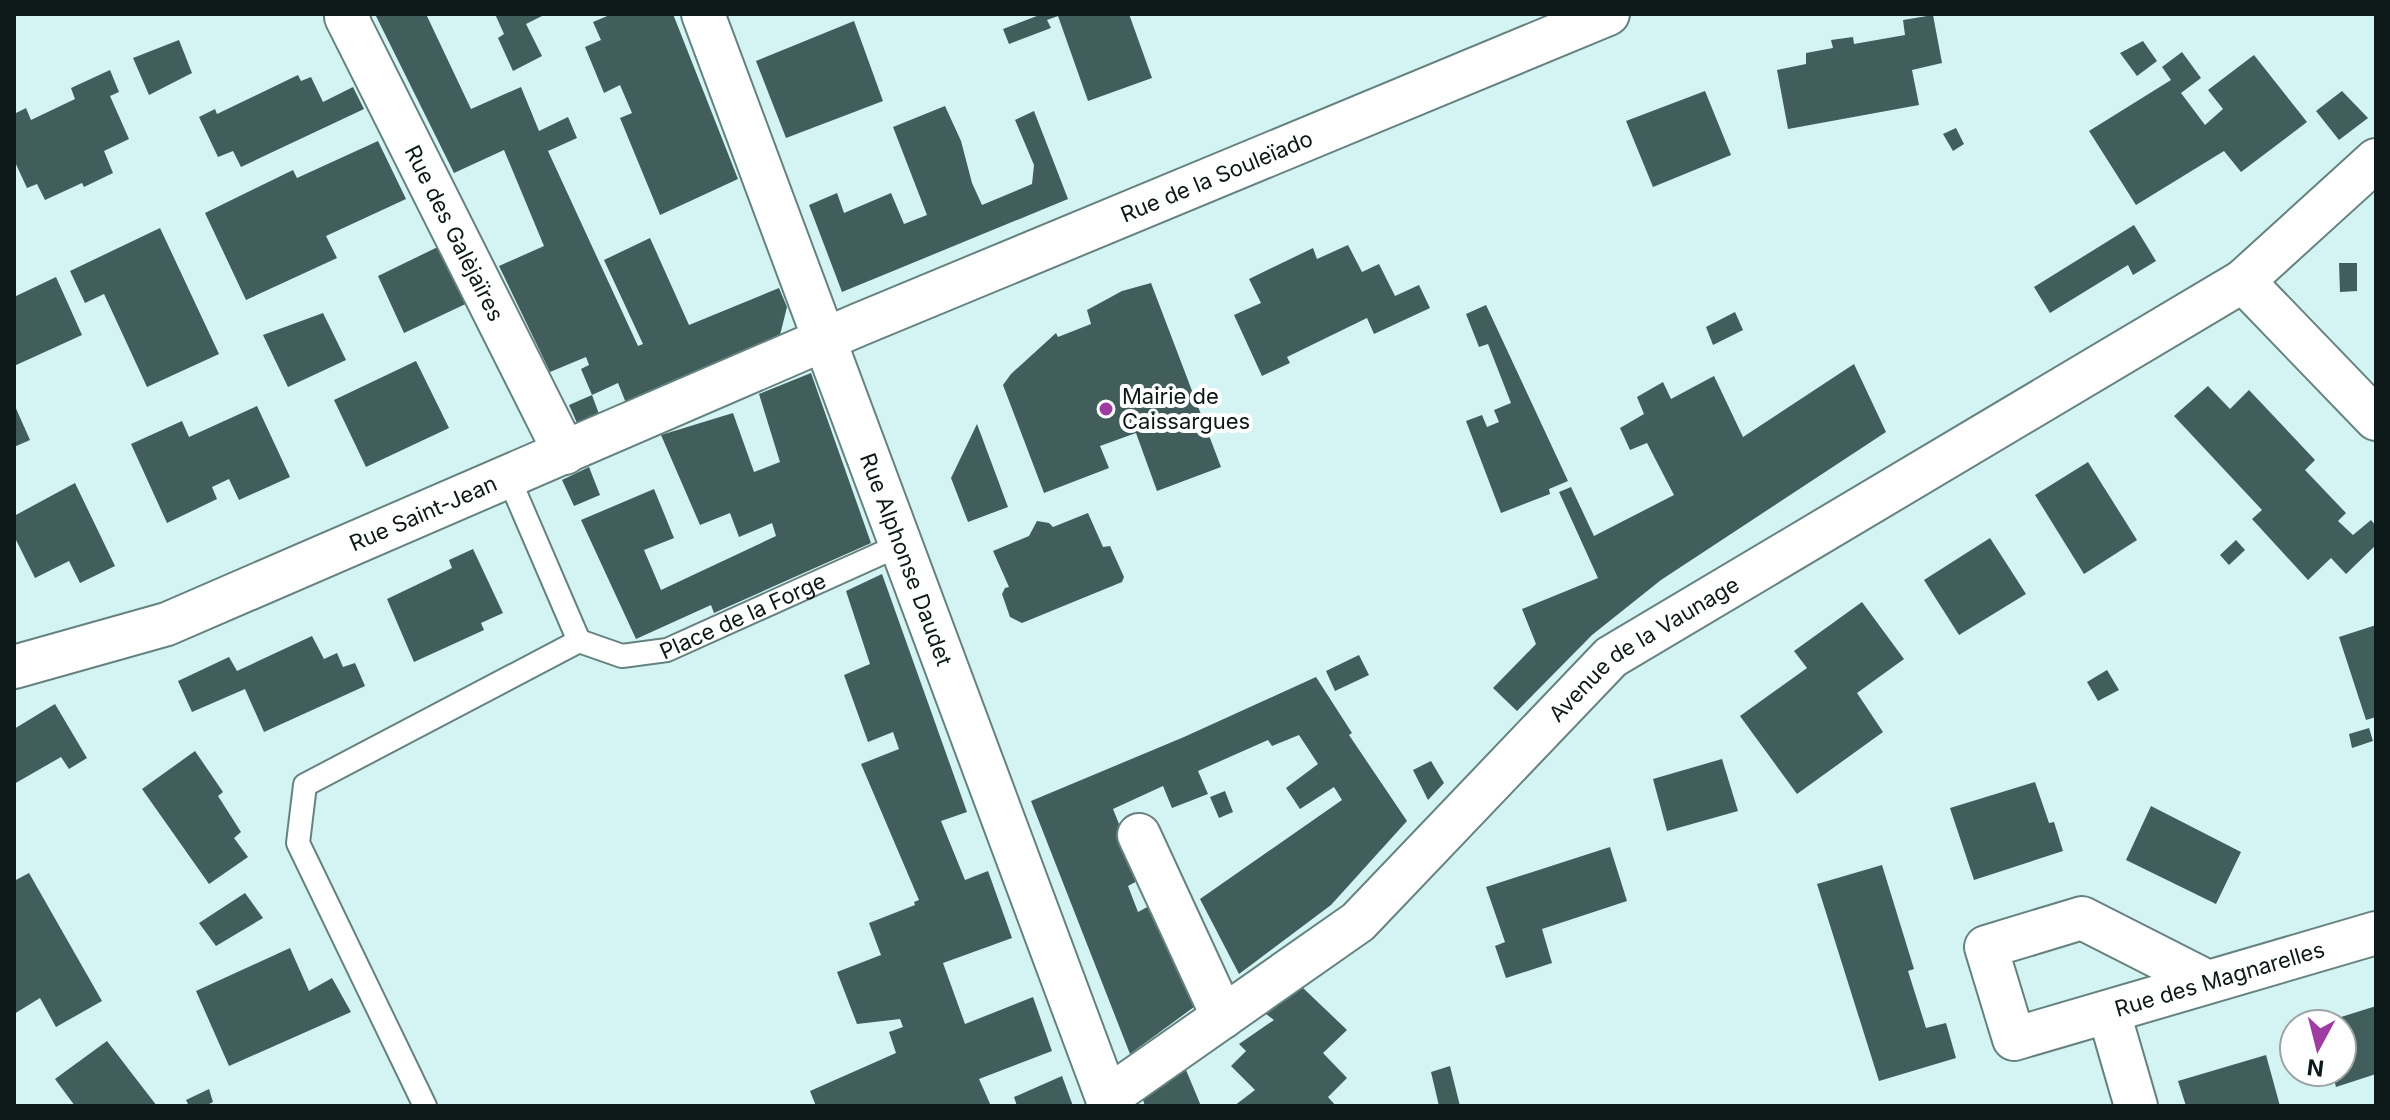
<svg xmlns="http://www.w3.org/2000/svg" width="2390" height="1120" font-family="Inter,sans-serif">
	<rect width="100%" height="100%" fill="#d4f4f3"/>
	<g fill="#415d5c">
		<path d="M375 14H426L471 109 521 87 539 131 568 117 577 138 548 151 638 346 643 344 604 260 650 238 689 325 779 288 787 307 779 339 626 403 618 383 592 395 599 414 577 423 569 405 592 395 581 369 589 365 586 357 550 372 499 266 544 246 504 150 454 173Z"/>
		<path d="M495 14H546L526 24 542 56 513 71 498 38 504 34Z"/>
		<path d="M612 14H673L738 179 660 215 620 118 632 113 620 85 604 93 585 47 601 40 593 22Z"/>
		<path d="M1042 14H1129L1152 78 1088 101 1058 16 1047 20 1051 28 1009 44 1003 29Z"/>
		<path d="M1933 15 1942 63 1912 70 1919 105 1788 129 1777 70 1806 64V53L1833 48 1831 40 1853 37 1854 44 1905 35 1903 20Z"/>
		<path d="M854 21 883 101 786 138 756 61Z"/>
		<path d="M179 40 192 73 149 95 133 58Z"/>
		<path d="M2143 41 2157 61 2137 76 2120 53Z"/>
		<path d="M2182 52 2201 78 2181 93 2205 125 2223 109 2208 90 2254 55 2307 122 2241 172 2224 151 2136 205 2089 131 2171 80 2162 67Z"/>
		<path d="M110 70 119 92 110 96 129 139 104 151 113 173 84 187 82 183 45 200 37 184 27 188 14 160V114L26 108 31 120 75 99 71 88Z"/>
		<path d="M298 75 301 81 311 77 323 102 353 87 364 109 241 167 233 151 218 157 199 117 215 109 217 114Z"/>
		<path d="M1705 91 1731 155 1653 187 1626 121Z"/>
		<path d="M2342 91 2368 118 2339 140 2316 111Z"/>
		<path d="M945 106 961 141 972 183 982 205 1032 184 1034 165 1015 120 1034 111 1068 199 842 292 809 205 837 193 844 213 891 193 904 224 927 215 893 127Z"/>
		<path d="M1956 128 1964 144 1953 151 1943 134Z"/>
		<path d="M378 141 406 199 326 236 337 258 246 300 205 213 293 170 297 178Z"/>
		<path d="M2134 225 2156 261 2133 275 2128 265 2050 313 2034 287Z"/>
		<path d="M160 228 219 354 147 387 104 294 85 303 70 271Z"/>
		<path d="M446 243 474 300 404 333 378 276Z"/>
		<path d="M1348 245 1362 272 1379 264 1395 296 1419 285 1430 308 1374 334 1367 318 1287 357 1290 363 1262 376 1234 315 1261 303 1249 279 1313 248 1317 259Z"/>
		<path d="M2339 263H2357V291L2340 292Z"/>
		<path d="M56 277 82 335 14 366V297Z"/>
		<path d="M1151 283 1221 467 1157 491 1136 433 1100 446 1109 468 1044 493 1003 385 1011 374 1056 333 1058 337 1091 324 1087 310 1122 291Z"/>
		<path d="M1486 305 1568 481 1549 489 1550 494 1501 513 1466 421 1482 415 1487 427 1499 422 1494 410 1511 403 1488 344 1479 347 1466 314Z"/>
		<path d="M1735 312 1743 330 1713 345 1706 327Z"/>
		<path d="M323 313 346 360 288 387 263 335Z"/>
		<path d="M416 361 449 428 366 467 334 400Z"/>
		<path d="M1854 364 1886 432 1661 580 1592 635 1517 711 1493 688 1536 644 1522 609 1598 578 1559 492 1571 487 1594 536 1674 495 1647 443 1630 450 1620 428 1644 414 1637 397 1663 382 1671 399 1714 376 1743 437Z"/>
		<path d="M811 373 871 543 714 613 711 605 636 639 581 520 654 489 674 538 644 550 661 590 776 536 772 523 739 537 730 513 700 525 661 435 733 413 754 472 780 462 759 394Z"/>
		<path d="M2208 386 2230 409 2249 390 2315 460 2305 470 2346 513 2338 521 2353 535 2371 520 2376 526V545L2346 574 2331 558 2308 580 2252 519 2262 510 2174 416Z"/>
		<path d="M14 404 30 440 14 447Z"/>
		<path d="M257 406 290 477 239 500 229 479 212 487 217 499 167 523 131 444 182 421 189 437Z"/>
		<path d="M977 424 1008 507 968 522 951 478Z"/>
		<path d="M2088 462 2137 540 2084 574 2035 495Z"/>
		<path d="M589 467 600 495 574 506 562 480Z"/>
		<path d="M75 483 115 566 80 583 69 561 35 578 14 536V516Z"/>
		<path d="M1088 513 1103 547 1110 546 1124 577 1122 582 1022 623 1010 617 1002 594 1005 588 1009 587 993 551 1029 536 1037 521 1049 523 1053 527Z"/>
		<path d="M1990 538 2026 594 1959 635 1924 580Z"/>
		<path d="M2236 540 2245 550 2229 565 2220 555Z"/>
		<path d="M473 549 503 613 481 623 484 630 414 662 387 599 452 568 449 560Z"/>
		<path d="M882 574 967 812 941 821 965 880 988 871 1012 938 943 963 965 1024 1033 997 1052 1051 979 1079 991 1106H816L810 1091 896 1053 889 1032 903 1027 900 1019 857 1024 837 972 881 955 869 923 915 905 914 902 919 900 861 764 899 749 893 732 868 742 844 675 870 664 846 591Z"/>
		<path d="M1862 602 1904 659 1857 693 1883 732 1797 794 1740 716 1807 668 1794 651Z"/>
		<path d="M2376 625V717L2366 720 2339 637Z"/>
		<path d="M312 636 324 659 337 653 343 667 355 663 365 686 264 732 245 689 192 712 178 681 229 657 237 671Z"/>
		<path d="M1359 655 1369 675 1335 691 1326 671Z"/>
		<path d="M2107 670 2119 690 2098 701 2087 682Z"/>
		<path d="M1316 677 1352 733 1349 735 1407 821 1331 905 1239 974 1200 899 1342 800 1334 787 1300 809 1286 788 1318 764 1299 735 1272 746 1268 740 1198 771 1208 794 1172 808 1163 786 1113 809 1141 879 1128 886 1138 912 1153 904 1198 1004 1130 1054 1031 801 1184 737Z"/>
		<path d="M55 704 87 758 69 769 61 757 14 784V729Z"/>
		<path d="M2369 728 2373 741 2352 748 2349 734Z"/>
		<path d="M195 751 223 792 218 796 241 832 234 838 248 857 209 884 142 789Z"/>
		<path d="M1722 759 1738 811 1667 831 1653 779Z"/>
		<path d="M1431 761 1444 783 1428 800 1413 770Z"/>
		<path d="M2035 782 2049 823 2054 822 2063 851 1974 880 1950 808Z"/>
		<path d="M1225 791 1233 812 1219 818 1210 797Z"/>
		<path d="M2151 806 2241 852 2216 904 2126 860Z"/>
		<path d="M1610 847 1627 901 1542 929 1552 963 1506 978 1495 946 1505 942 1486 887Z"/>
		<path d="M1882 865 1914 969 1908 971 1926 1028 1946 1023 1956 1058 1879 1081 1817 884Z"/>
		<path d="M29 873 102 1001 56 1027 40 998 14 1014V881Z"/>
		<path d="M245 893 263 918 216 946 199 923Z"/>
		<path d="M290 948 309 991 332 978 351 1012 229 1066 196 991Z"/>
		<path d="M1302 987 1347 1030 1323 1053 1347 1078 1328 1097 1336 1106H1234L1255 1090 1231 1066 1246 1051 1239 1044 1274 1020 1266 1014Z"/>
		<path d="M2376 1006V1074L2336 1087 2332 1072H2342V1024L2322 1023Z"/>
		<path d="M107 1041 133 1075 157 1106H75L55 1079Z"/>
		<path d="M2266 1055 2280 1106H2186L2178 1081Z"/>
		<path d="M1450 1066 1460 1106H1439L1431 1072Z"/>
		<path d="M1186 1070 1201 1106H1145L1143 1100Z"/>
		<path d="M1062 1076 1073 1106H1017L1014 1097Z"/>
		<path d="M209 1089 213 1102 205 1106H189L186 1100Z"/>
	</g>
	<g fill="none" stroke-linecap="round" stroke-linejoin="round">
		<g stroke="#658281" stroke-width="26">
			<g id="service">
				<path id="s1" d="M579 641 622 656 667 650 900 545"/>
				<path d="M425 1106 298 843 305 785 579 641 508 476"/>
			</g>
		</g>
		<g stroke="#658281" stroke-width="46">
			<g id="minor">
				<path id="s2" d="M349 14 346 17 565 453"/>
				<path id="s3" d="M703 14 1110 1106"/>
				<path d="M2243 281 2376 419"/>
				<path id="s4" d="M14 667 167 624 858 325 1608 14"/>
				<path d="M1139 835 1223 1017"/>
				<path id="s5" d="M2208 982 2082 918 1986 947 2014 1039 2376 933"/>
				<path d="M2109 1013 2136 1106"/>
				<path id="s6" d="M1107 1098 1358 922 1611 657 2243 281 2376 160"/>
			</g>
		</g>
		<use href="#service" stroke="#fff" stroke-width="22"/>
		<use href="#minor" stroke="#fff" stroke-width="42"/>
	</g>
	<circle fill="#9f3ca2" stroke="#fff" stroke-width="3" cx="1106" cy="409" r="8"/>
	<g text-anchor="middle" dominant-baseline="central" stroke-width="8" stroke-linejoin="round" paint-order="stroke">
		<g font-size="22" fill="#0d1918" stroke="#fff">
			<text stroke="none"><textPath href="#s4" startOffset="1300">Rue de la Souleïado</textPath></text>
			<text stroke="none"><textPath href="#s2" startOffset="246">Rue des Galèjaïres</textPath></text>
			<text stroke="none"><textPath href="#s4" startOffset="438">Rue Saint-Jean</textPath></text>
			<text stroke="none"><textPath href="#s3" startOffset="582">Rue Alphonse Daudet</textPath></text>
			<text stroke="none"><textPath href="#s1" startOffset="174">Place de la Forge</textPath></text>
			<text stroke="none"><textPath href="#s6" startOffset="704">Avenue de la Vaunage</textPath></text>
			<text stroke="none"><textPath href="#s5" startOffset="552">Rue des Magnarelles</textPath></text>
		</g>
		<g font-size="22" fill="#0d1918" stroke="#fff" text-anchor="start">
			<text x="1122" y="396">Mairie de<tspan x="1122" dy="25">Caissargues</tspan></text>
		</g>
	</g>
	<rect width="2390" height="1120" fill="none" stroke="#0d1918" stroke-width="32"/>
	<g transform="translate(2318 1048) rotate(187)"><circle r="38" fill="#ffffff" stroke="#9ea3a3" stroke-width="2"/>
	<path d="M0-6L14 30L0 20L-14 30Z" fill="#9f3ca2"/>
	<text y="-12" font-size="22" font-weight="bold" text-anchor="middle" fill="#0d1918">N</text>
	</g>
</svg>
